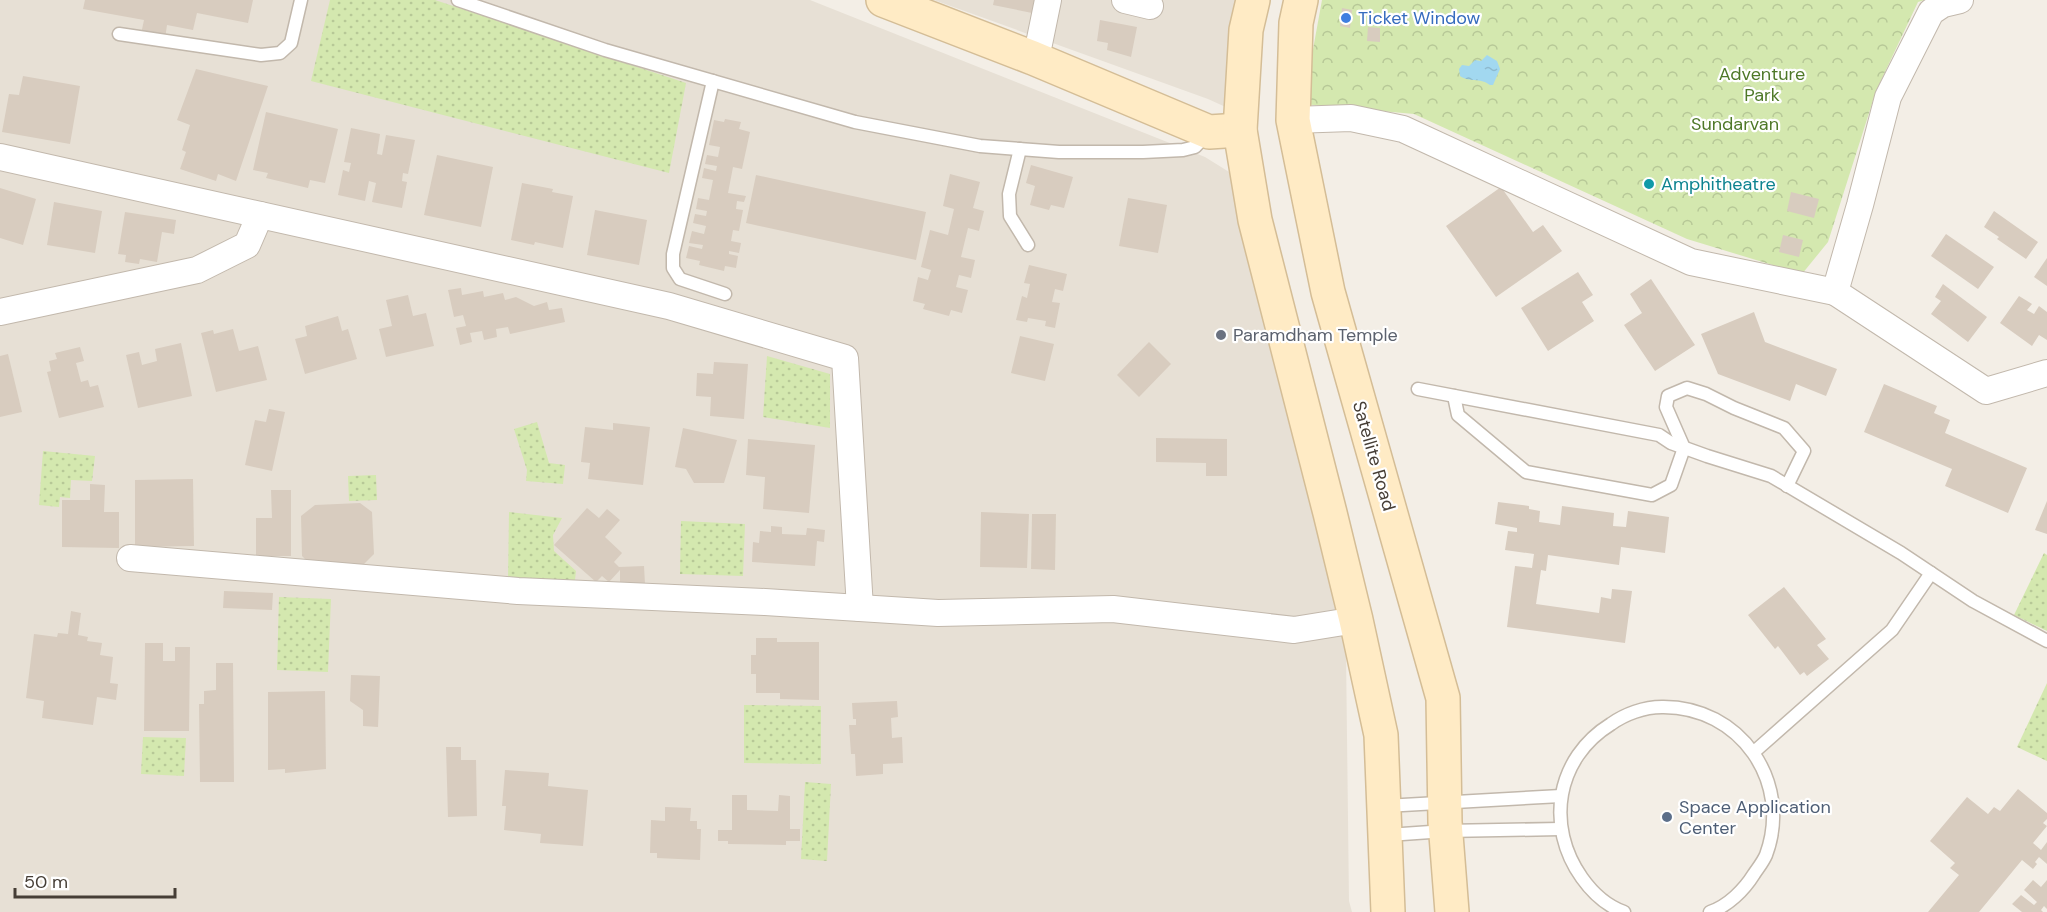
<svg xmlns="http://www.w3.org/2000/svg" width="2047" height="912" font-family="'DM Sans',sans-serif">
	<defs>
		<pattern id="grass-dots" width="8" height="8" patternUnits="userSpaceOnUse" patternTransform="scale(1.5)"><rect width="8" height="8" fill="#d4e8af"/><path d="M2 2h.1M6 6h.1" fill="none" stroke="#b7c897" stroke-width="1.8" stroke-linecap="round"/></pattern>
		<pattern id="forest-crowns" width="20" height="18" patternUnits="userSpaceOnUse" patternTransform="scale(1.5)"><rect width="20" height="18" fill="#d4e8af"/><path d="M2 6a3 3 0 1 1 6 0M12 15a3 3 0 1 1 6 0" fill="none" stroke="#b7c897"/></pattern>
		<pattern id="water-ripples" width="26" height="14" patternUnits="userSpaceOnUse" patternTransform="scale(1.5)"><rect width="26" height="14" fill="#a2d8f0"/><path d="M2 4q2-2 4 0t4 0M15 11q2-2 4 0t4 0" fill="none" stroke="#8dbace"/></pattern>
	</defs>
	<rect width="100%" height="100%" fill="#f3eee6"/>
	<g fill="#e7e0d5">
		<path d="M0 0H810L1205 157 1242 180 1339 532 1346 653 1349 901 1352 912H0Z"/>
		<path d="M934 0H1260L1230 109 1208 99Z"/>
	</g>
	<g fill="url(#grass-dots)">
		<path d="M330 0H435L686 83 669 173 311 81Z"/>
		<path d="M767 356 830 374V428L763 417Z"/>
		<path d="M537 422 549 463 565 465 563 484 526 481 527 470 514 429Z"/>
		<path d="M43 451 95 456 92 481 71 480 70 498 60 497 59 507 39 505Z"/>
		<path d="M376 475 377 500 349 501 348 476Z"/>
		<path d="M509 512 562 518 553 535 554 551 576 571 575 580 508 579Z"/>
		<path d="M681 521 745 524 743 576 680 574Z"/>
		<path d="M2044 553 2047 555V631L2014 615Z"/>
		<path d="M279 597 331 599 328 672 277 670Z"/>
		<path d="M2047 683V761L2017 747Z"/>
		<path d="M744 705 821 706V764L744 763Z"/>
		<path d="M143 737 186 738 184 776 141 774Z"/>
		<path d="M805 782 831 784 827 861 801 859Z"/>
	</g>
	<path fill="url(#forest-crowns)" d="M1322 0H1925L1918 2 1876 91 1828 242 1802 274 1687 239 1414 114 1303 104Z"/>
	<path fill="url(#water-ripples)" d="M1487 55 1497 61 1500 69 1493 85H1490C1479 77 1470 83 1460 76L1459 69 1462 65 1469 66 1475 60 1481 61Z"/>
	<g fill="#d8ccbf">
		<path d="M85 0H253L248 23 197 13 193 30 167 25 165 39 141 34 144 20 83 9Z"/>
		<path d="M994 0H1040L1037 14 993 5Z"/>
		<path d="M1342 8 1352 10 1350 28 1340 26Z"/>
		<path d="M1100 20 1137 27 1131 57 1107 50 1108 43 1097 41Z"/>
		<path d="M1368 27 1380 28V42L1367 41Z"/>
		<path d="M196 69 268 86 236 181 218 174 216 181 180 169 186 152 182 150 190 125 177 120Z"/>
		<path d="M23 76 80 86 70 144 2 132 9 94 19 95Z"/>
		<path d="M266 112 338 129 325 183 310 180 308 188 266 178 268 173 253 170Z"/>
		<path d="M725 119 741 122 739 129 750 132 742 169 733 167 728 193 746 196 744 202 737 201 736 209 743 210 739 231 733 230 731 241 741 243 739 253 729 251V254L738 256 736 268 725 266 724 271 699 265 700 261 686 258 689 246 702 249 703 245 689 243 692 231 704 234 706 226 693 223 695 214 706 216 707 211 696 209 698 198 709 200 713 180 702 178 704 168 716 171 717 166 705 164 707 155 718 157 720 147 709 145 714 120 724 122Z"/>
		<path d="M351 128 380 134 377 154 382 155 386 135 415 140 408 174 403 173 402 181 407 182 402 208 372 202 376 183 369 181 365 201 338 195 343 170 349 172 351 163 344 162Z"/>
		<path d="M437 155 493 167 481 227 424 215Z"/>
		<path d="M1031 165 1073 177 1064 208 1051 205 1049 210 1030 205 1035 186 1026 183Z"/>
		<path d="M950 174 980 182 973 208 984 211 979 231 968 228 961 257 975 260 971 278 959 275 956 287 968 290 962 313 951 310 949 316 923 309 925 304 913 301 918 277 928 280 931 270 921 267 930 230 948 235 954 209 943 206Z"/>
		<path d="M756 175 926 212 916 260 746 223Z"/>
		<path d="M522 183 553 189 552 192 573 196 563 248 535 242 534 245 511 240Z"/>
		<path d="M1501 187 1533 232 1543 225 1562 251 1496 297 1446 226Z"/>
		<path d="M0 188 36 199 23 245 0 238Z"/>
		<path d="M1791 192 1819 199 1814 218 1787 211Z"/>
		<path d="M1128 198 1167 205 1158 253 1119 246Z"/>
		<path d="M54 202 102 211 95 253 47 245Z"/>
		<path d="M595 210 647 220 639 265 587 255Z"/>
		<path d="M1994 211 2038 242 2026 259 1997 239 1999 237 1984 227Z"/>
		<path d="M125 212 176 220 174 234 162 232 157 262 140 259 139 264 125 262 126 255 118 254Z"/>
		<path d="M1946 234 1994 267 1978 289 1931 256Z"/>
		<path d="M1783 235 1803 240 1799 257 1779 252Z"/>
		<path d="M2047 258V286L2034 277Z"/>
		<path d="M1029 265 1067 274 1063 291 1055 289 1052 302 1060 303 1055 328 1045 326 1046 321 1028 318 1027 322 1016 320 1022 296 1027 298 1030 284 1024 283Z"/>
		<path d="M1578 272 1593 295 1582 302 1594 321 1548 351 1521 308Z"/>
		<path d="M1651 279 1695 345 1655 371 1624 325 1642 313 1630 294Z"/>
		<path d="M1943 284 1987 317 1968 342 1931 314 1941 301 1935 297Z"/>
		<path d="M461 288 462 295 483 291 484 297 503 293 505 300 516 297 534 306 547 302 549 310 562 308 565 322 510 334 508 327 496 329 497 337 484 340 482 331 470 333 472 342 460 345 456 328 466 326 463 315 454 317 448 290Z"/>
		<path d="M408 295 413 316 426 313 434 346 386 357 379 329 392 326 386 300Z"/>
		<path d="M2019 296 2032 304 2027 310 2034 314 2039 306 2047 312V340L2039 335 2032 346 2000 323Z"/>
		<path d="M1754 312 1765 342 1837 369 1826 396 1796 384 1790 401 1718 374 1701 334Z"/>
		<path d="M338 316 342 331 348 329 357 359 305 374 295 339 307 336 305 326Z"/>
		<path d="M233 329 239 351 258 346 267 380 216 392 201 333 213 330 214 334Z"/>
		<path d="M1020 336 1054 344 1045 381 1011 373Z"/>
		<path d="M1149 342 1171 364 1139 397 1117 375Z"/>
		<path d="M181 343 192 396 138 408 126 355 139 352 142 365 157 361 155 349Z"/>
		<path d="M80 347 84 361 76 363 81 382 88 380 90 387 98 385 104 407 59 418 47 372 51 371 49 361 57 359 55 353Z"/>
		<path d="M8 354 22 412 0 417V356Z"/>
		<path d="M714 362 748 364 744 419 710 416 711 397 696 396 697 373 713 374Z"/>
		<path d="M1884 384 1937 406 1934 413 1950 420 1945 433 2027 468 2008 513 1945 486 1952 469 1864 432Z"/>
		<path d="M269 409 285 412 272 471 245 465 255 420 266 422Z"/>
		<path d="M613 423 650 427 643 485 588 479 590 463 581 462 585 427 613 430Z"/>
		<path d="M683 428 737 440 724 483H694L686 469 675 467Z"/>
		<path d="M1156 438 1227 439V476H1206V463L1156 462Z"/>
		<path d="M748 439 815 445 809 513 763 509 765 477 746 475Z"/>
		<path d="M193 479 194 546 135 547V480Z"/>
		<path d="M90 484 105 485 104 512H119V548L62 547V500H90Z"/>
		<path d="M271 490H291V556H256V518H272Z"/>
		<path d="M2047 501V534L2035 530Z"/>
		<path d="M1498 502 1529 506V509L1540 511 1539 522 1560 525 1562 506 1614 513 1613 526 1626 527 1628 511 1669 517 1665 553 1621 547 1619 565 1548 555 1546 571 1541 570 1536 604 1599 613 1601 597 1611 599 1612 589 1632 591 1625 643 1507 627 1515 566 1532 568 1534 554 1505 550 1508 531 1517 532V528L1495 524Z"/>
		<path d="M360 503 372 512 374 554 360 568 316 570 302 556 301 516 315 505Z"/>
		<path d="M587 508 599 518 607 509 620 520 605 537 622 553 614 562 619 567 644 566 645 584H620V570L609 582 602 576 596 582 554 545Z"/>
		<path d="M981 512 1029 514 1027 568 980 567Z"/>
		<path d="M1032 514H1056L1055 570 1031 569Z"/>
		<path d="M771 526 782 527V534L806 535 807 528 825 530 824 542 817 541 815 566 752 562 753 542 759 543 760 531 771 532Z"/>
		<path d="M1784 587 1826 639 1817 645 1829 659 1807 676 1804 672 1800 675 1778 646 1775 649 1748 615Z"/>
		<path d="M224 591 273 593 272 610 223 608Z"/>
		<path d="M71 611 81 613 78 635 88 637 87 641 102 643 100 655 113 657 110 683 118 684 116 700 97 697 93 725 42 718 44 701 26 698 34 634 57 637 58 633 68 634Z"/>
		<path d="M756 638H777V642H819V700L780 699V693H756V674H751V655H756Z"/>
		<path d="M145 643H163V661H175V647H190L189 731H144Z"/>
		<path d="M216 663H233L234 782H200L199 704H204V691L216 690Z"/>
		<path d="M351 675 380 676 378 727 363 726V710L350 701Z"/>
		<path d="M325 691 326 769 285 773V769L268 770V692Z"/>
		<path d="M897 701 898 717 891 718 892 738 902 737 903 763 883 764V774L856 776 855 754H851L849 725H856V719H853L852 703Z"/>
		<path d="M446 747H461V760H476L477 816 448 817Z"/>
		<path d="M505 770 549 773 548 786 588 790 583 846 540 843 541 834 504 830 506 806H502Z"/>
		<path d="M2018 789 2047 813V819L2043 823 2047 826 2033 843 2041 850 2047 842V864L2039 857 2035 862 2037 864 2033 869 2022 860 1979 912H1928L1959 875 1950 868 1955 863 1930 841 1967 797 1988 814 1994 807 2000 811Z"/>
		<path d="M732 795H747V810L778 811 779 795 790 796V829H800V841H786V845L728 844V841H718V830H732Z"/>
		<path d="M665 807 691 808 690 821H697V829H701L700 860 657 858V853H650L651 820 665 821Z"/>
		<path d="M2033 880 2041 887 2047 880V909L2044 906 2041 910 2043 912H2022L2012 904 2021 895 2034 905 2037 902 2024 890Z"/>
	</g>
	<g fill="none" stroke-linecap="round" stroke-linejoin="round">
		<g stroke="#c2b8ac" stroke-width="15">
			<g id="lane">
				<path d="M458 0 605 50 855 122 980 146 1059 152H1143L1183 150 1195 147 1207 134"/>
				<path d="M119 34 261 55 280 53 291 43 301 0"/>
				<path d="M713 81 673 254V268L680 279 725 294"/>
				<path d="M1020 149 1009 194 1010 216 1028 245"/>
				<path d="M1418 389 1659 435 1671 443 1707 456 1771 476 1901 553 1973 601 2047 641"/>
				<path d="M1454 396 1458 415 1526 472 1652 495 1671 485 1684 448 1666 407 1668 396 1687 388 1706 394 1734 408 1784 428 1804 451 1787 486"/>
				<path d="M1754 752 1892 630 1931 573"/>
				<path d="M1385 806 1561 796"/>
				<path d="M1388 835 1445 831 1560 829"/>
				<path d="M1624 912C1607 906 1592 892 1582 878 1545 826 1556 758 1611 724 1625 714 1644 707 1662 707 1740 706 1793 782 1766 855 1763 862 1758 868 1754 874 1744 890 1728 906 1710 912"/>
			</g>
		</g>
		<g stroke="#c2b8ac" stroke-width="28">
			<g id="street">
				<path d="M1125 0 1150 6"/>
				<path d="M1039 44 1048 0"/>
				<path d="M1293 120 1351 118 1403 129 1691 262 1835 292 1860 205 1888 97 1931 12 1943 4 1960 0"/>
				<path d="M0 157 669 306 845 358 860 608"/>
				<path d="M1835 292 1986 391 2047 373"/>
				<path d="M0 312 197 270 247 245 260 215"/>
				<path d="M130 558 518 591 765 602 938 613 1113 609 1294 630 1356 620"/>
			</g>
		</g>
		<g stroke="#d4bd96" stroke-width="36">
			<g id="secondary">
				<path d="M883 0 1033 58 1209 132 1240 130"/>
				<path d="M1253 0 1246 30 1240 130 1255 220 1330 513 1356 620 1381 735 1388 912"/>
				<path d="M1301 0 1296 23 1293 120 1328 292 1443 698 1445 822 1452 912"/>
			</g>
		</g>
		<use href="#lane" stroke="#fff" stroke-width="12"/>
		<use href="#street" stroke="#fff" stroke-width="26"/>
		<use href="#secondary" stroke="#ffebc5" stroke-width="33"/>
	</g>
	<circle fill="#3f7fe0" stroke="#fff" stroke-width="2" cx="1346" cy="18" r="6"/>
	<circle fill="#0f9aa8" stroke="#fff" stroke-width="2" cx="1649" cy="184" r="6"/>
	<circle fill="#6b7280" stroke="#fff" stroke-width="2" cx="1221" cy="335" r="6"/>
	<circle fill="#5c6f8a" stroke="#fff" stroke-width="2" cx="1667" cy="817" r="6"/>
	<g text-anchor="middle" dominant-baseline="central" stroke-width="4.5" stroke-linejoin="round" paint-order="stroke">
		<g font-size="18" fill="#366cbe" stroke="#fff" text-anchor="start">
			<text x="1358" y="18">Ticket Window</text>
		</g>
		<g font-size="18" fill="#4e7828" stroke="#fff">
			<text x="1762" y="74">Adventure<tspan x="1762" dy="21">Park</tspan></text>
			<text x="1735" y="124">Sundarvan</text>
		</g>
		<g font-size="18" fill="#0d838f" stroke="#fff" text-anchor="start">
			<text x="1661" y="184">Amphitheatre</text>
		</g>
		<g font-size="18" fill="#5b616d" stroke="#fff" text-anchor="start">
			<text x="1233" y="335">Paramdham Temple</text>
		</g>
		<g font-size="18" fill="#463e36" stroke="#fff">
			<text transform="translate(1374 456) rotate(74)">Satellite Road</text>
		</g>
		<g font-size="18" fill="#4e5e75" stroke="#fff" text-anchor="start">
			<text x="1679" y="807">Space Application<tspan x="1679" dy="21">Center</tspan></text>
		</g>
	</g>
	<path d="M15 888v9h160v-9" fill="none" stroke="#463e36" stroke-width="3"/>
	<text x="24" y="888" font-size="18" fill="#463e36" stroke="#ffffff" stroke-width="4.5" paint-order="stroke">50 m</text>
</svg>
